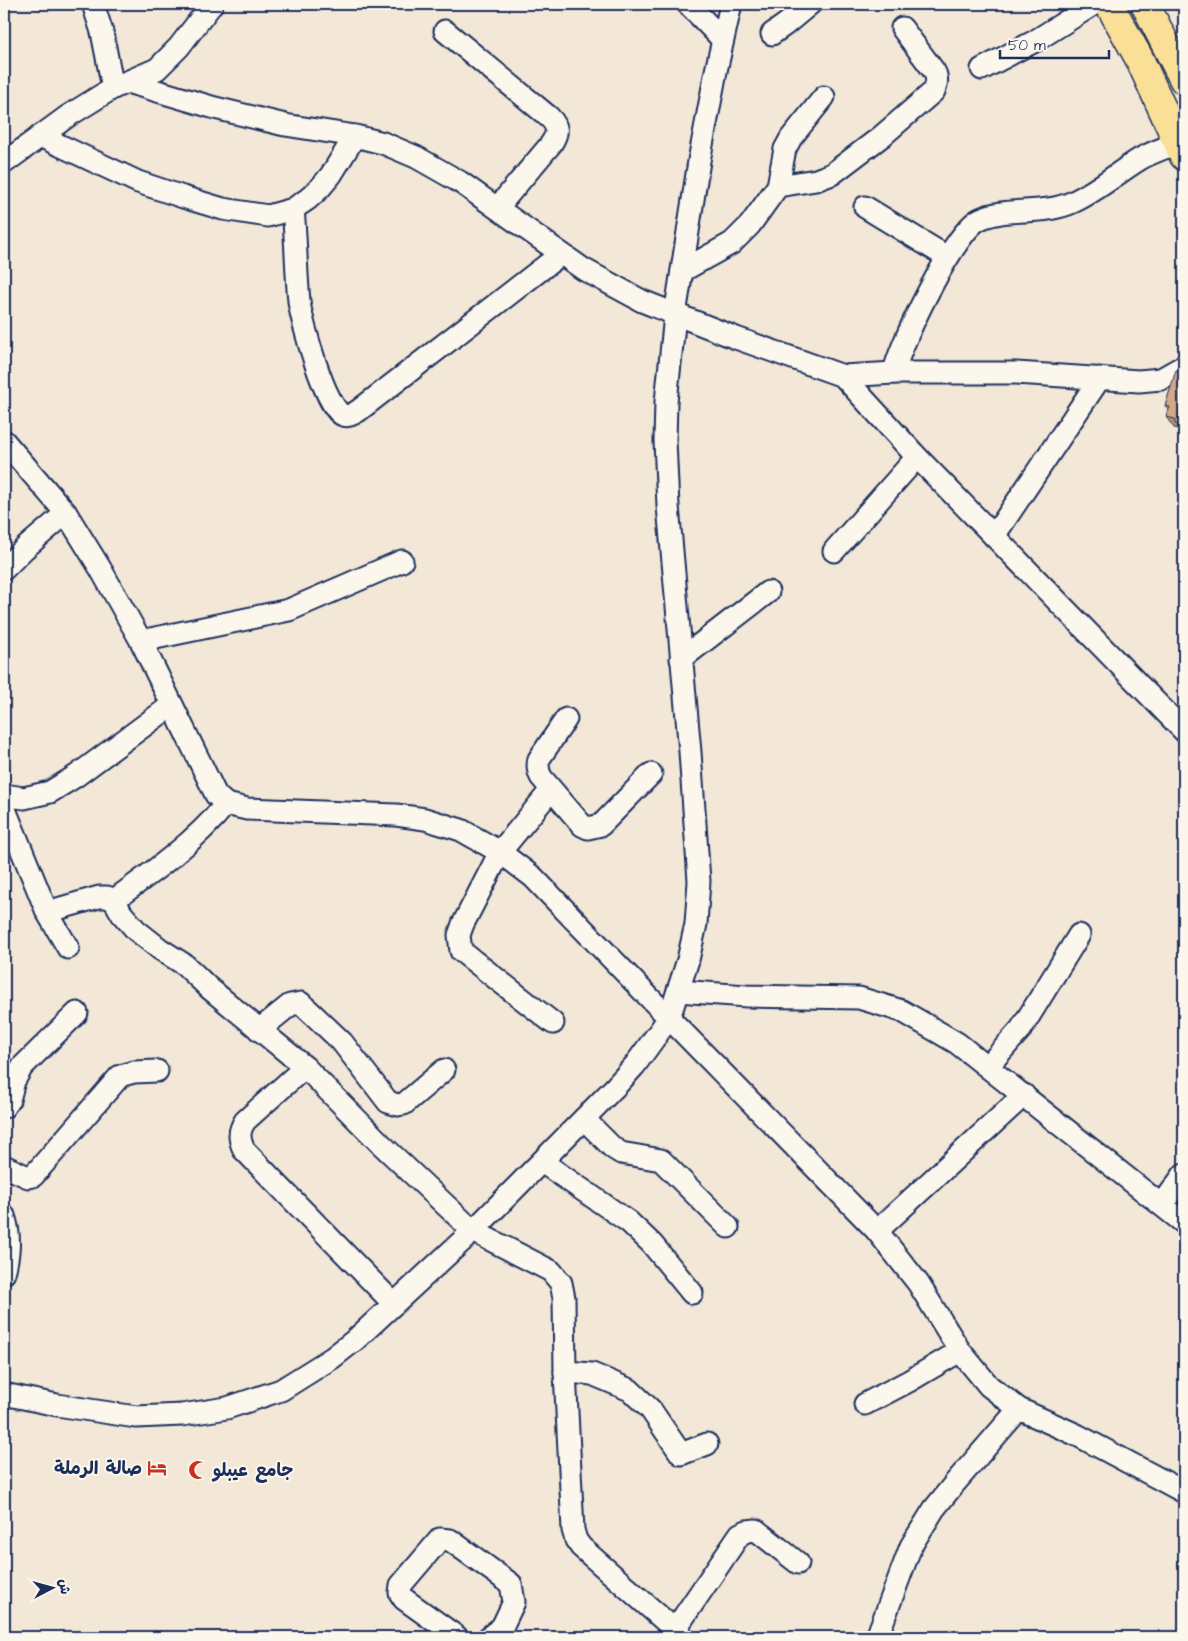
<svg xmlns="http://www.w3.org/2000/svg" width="1188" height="1641" font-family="'Architects Daughter','Playpen Sans Arabic',sans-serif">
	<rect width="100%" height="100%" fill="#f3e7d7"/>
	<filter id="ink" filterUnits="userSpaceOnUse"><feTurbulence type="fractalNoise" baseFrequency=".02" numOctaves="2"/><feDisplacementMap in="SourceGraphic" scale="10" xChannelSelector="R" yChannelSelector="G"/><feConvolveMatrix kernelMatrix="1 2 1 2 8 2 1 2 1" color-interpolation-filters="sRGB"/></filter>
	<g filter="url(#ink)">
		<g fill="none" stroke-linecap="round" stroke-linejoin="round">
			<g stroke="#1b2f5e" stroke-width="25">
				<g id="minor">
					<path d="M93 4 102 32 113 88"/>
					<path d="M688 4 722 39"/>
					<path d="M445 31 549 117C559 127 558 133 551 144L498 207"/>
					<path d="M772 34 786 24 810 4"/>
					<path d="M982 69 1035 41 1094 4"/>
					<path d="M127 82 215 108 285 125 355 136 383 143 416 157 460 182 583 269 642 301 736 338 843 376 894 373H1016L1139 381 1161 379 1184 366"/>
					<path d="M40 136 138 182 183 197 223 209 268 216 293 209 308 199 320 188 331 175 355 136"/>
					<path d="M4 163 68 116 113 88 157 69 179 47 212 4"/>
					<path d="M778 186 816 180 832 174 882 136 934 91C937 83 938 78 934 71L902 28"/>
					<path d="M865 207 947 257"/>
					<path d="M293 209C296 239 296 271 299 301 301 320 326 410 343 415 348 417 353 414 358 411L561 254"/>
					<path d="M682 271 732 243 750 225 778 186 785 149 791 138 824 97"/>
					<path d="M894 373C899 345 955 230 980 219 1008 206 1043 216 1073 202 1097 191 1117 173 1140 159 1152 152 1166 148 1178 142"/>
					<path d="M843 376 917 457 1184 731"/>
					<path d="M4 441 66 513 100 568 141 641 216 795 226 804 247 809 396 815 425 819 461 830 500 852 533 877 669 1018 877 1231 918 1283 960 1351 989 1386 1019 1409 1077 1435 1184 1492"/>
					<path d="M994 536 1100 378"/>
					<path d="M834 551 917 457"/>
					<path d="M4 569 24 549 66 513"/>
					<path d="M141 641 289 610 402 561"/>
					<path d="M681 659 768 592"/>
					<path d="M566 719 539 759C537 766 538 771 541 777L582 825 588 828 601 825 651 774"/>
					<path d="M551 790 500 852 463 924 459 935 461 951 553 1023"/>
					<path d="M4 795 24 798 50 792 76 776 172 705"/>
					<path d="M4 807 47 912 68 948"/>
					<path d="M114 900C153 872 196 841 226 804"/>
					<path d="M47 912 99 897H107L114 900 122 914 136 930 160 949 185 965 209 988 305 1067 382 1145 473 1231 551 1271 561 1283 564 1298 565 1372 573 1530 576 1540 581 1547 683 1637"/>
					<path d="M678 991 747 996 859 998 902 1011 957 1043 1184 1223"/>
					<path d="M259 1030 290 1005 301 1003 342 1042 388 1102 398 1105 404 1104 444 1070"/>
					<path d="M988 1066 1021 1029 1079 935"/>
					<path d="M305 1067 245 1121C238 1132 239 1139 244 1150L394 1304"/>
					<path d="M4 1107 9 1100 14 1081 22 1067 77 1013"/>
					<path d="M584 1119 613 1148 621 1153 661 1160 728 1227"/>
					<path d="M542 1162 629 1222 652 1244 692 1293"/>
					<path d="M4 1166 28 1177 33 1176 120 1076 134 1072 157 1071"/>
					<path d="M1162 1205 1184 1174"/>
					<path d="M4 1216C11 1236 9 1254 4 1273"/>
					<path d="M877 1231 1024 1095"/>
					<path d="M565 1372 592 1374 630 1390 651 1410 681 1454 707 1444"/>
					<path d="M4 1394 57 1405 136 1417 182 1415 227 1408 281 1390 332 1358 355 1340 473 1231 616 1086 635 1065 669 1018 688 960 696 924 699 881 690 752 668 506 665 441 666 402 675 315 699 161 716 71 731 4"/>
					<path d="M865 1404 909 1381 960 1351"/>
					<path d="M457 1637 404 1599 400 1593 401 1585 440 1539 450 1540 511 1584 514 1602 502 1627 489 1637"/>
					<path d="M670 1637 740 1534 747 1531 756 1530 798 1563"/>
					<path d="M877 1637 911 1546 934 1509 954 1484 1019 1409"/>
				</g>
			</g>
			<g stroke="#1b2f5e" stroke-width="31">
				<g id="major">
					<path d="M1109 4 1139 58 1184 156"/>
					<path d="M1145 4 1184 80"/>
				</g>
			</g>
			<use href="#minor" stroke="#fbf7ec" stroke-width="21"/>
			<use href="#major" stroke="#fadf96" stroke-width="28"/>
		</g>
		<path fill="#b59072" stroke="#1b2f5e" d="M1184 371V436L1183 435 1179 429 1174 428 1166 417 1168 410 1165 406Z"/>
		<path fill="#d3a885" stroke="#1b2f5e" d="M1176 370 1184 371V426L1175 424V419L1166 417 1170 407 1165 406Z"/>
	</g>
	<defs>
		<g id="hotel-bare" transform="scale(1.5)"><path d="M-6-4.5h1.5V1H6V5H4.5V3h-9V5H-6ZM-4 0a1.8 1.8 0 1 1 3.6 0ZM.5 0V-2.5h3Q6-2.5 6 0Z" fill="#c8321e" stroke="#fbf7ec" stroke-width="2.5" paint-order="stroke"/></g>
		<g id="mosque-bare" transform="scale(1.5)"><path d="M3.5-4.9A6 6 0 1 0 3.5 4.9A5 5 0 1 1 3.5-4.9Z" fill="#c8321e" stroke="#fbf7ec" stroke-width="2.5" paint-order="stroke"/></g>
	</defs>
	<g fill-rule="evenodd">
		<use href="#hotel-bare" x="157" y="1468"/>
		<use href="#mosque-bare" x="198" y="1470"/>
	</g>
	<g text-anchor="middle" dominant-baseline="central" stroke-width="4" stroke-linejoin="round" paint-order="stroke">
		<g font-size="18" font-weight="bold" fill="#1b2f5e" stroke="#fbf7ec" text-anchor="end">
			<text x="142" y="1468">صالة الرملة</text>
			<text x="213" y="1470" text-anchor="start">جامع عيبلو</text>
		</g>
	</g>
	<rect width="1188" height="1641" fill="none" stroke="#fbf7ec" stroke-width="20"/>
	<rect x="10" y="10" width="1168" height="1621" fill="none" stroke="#1b2f5e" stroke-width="2" filter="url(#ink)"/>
	<g transform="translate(52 1588) rotate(84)" stroke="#fbf7ec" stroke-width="4" paint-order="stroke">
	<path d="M0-4L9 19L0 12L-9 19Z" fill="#1b2f5e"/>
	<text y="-8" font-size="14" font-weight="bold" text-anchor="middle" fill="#1b2f5e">ش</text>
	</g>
	<path d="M1000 50v8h109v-8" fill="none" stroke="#1b2f5e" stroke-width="2.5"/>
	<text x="1008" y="50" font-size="15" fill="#1b2f5e" stroke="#fbf7ec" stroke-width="4" paint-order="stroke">50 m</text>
</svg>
